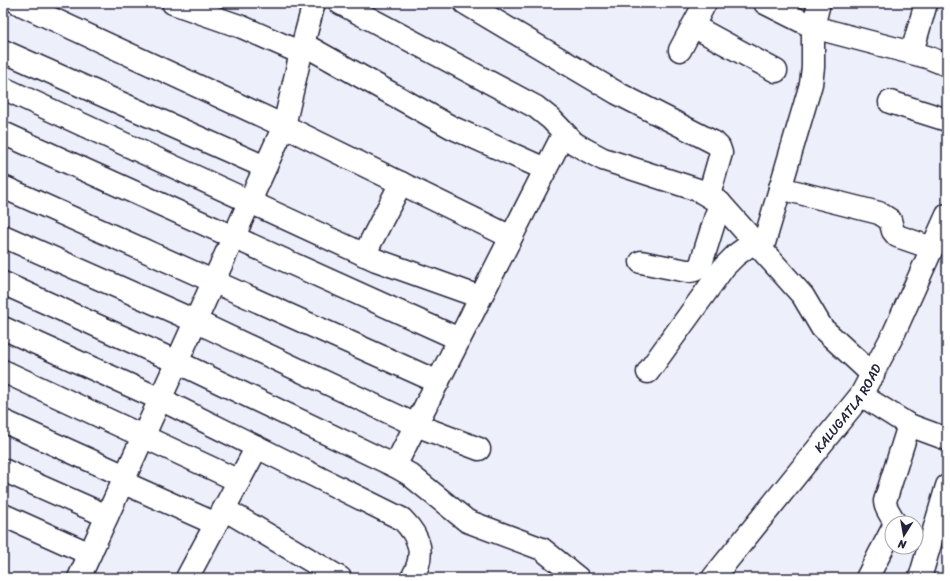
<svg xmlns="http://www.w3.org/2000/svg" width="950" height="581" font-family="Sriracha,sans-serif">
	<rect width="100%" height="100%" fill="#edf0fa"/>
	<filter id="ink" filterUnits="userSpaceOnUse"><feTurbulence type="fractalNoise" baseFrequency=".025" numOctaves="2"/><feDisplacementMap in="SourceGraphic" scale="8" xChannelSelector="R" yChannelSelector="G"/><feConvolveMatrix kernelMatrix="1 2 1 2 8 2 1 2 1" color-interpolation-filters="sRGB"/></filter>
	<g filter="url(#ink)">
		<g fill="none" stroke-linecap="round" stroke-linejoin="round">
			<g stroke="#22223b" stroke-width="25">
				<g id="minor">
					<path d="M18 3 284 126 511 237"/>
					<path d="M173 3 242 27 301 53"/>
					<path d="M340 3 536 107 551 119 574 143 586 150 603 159 698 190 720 203 803 296 822 328 873 375"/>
					<path d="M465 3 617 93 715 143 719 147 721 153 709 195"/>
					<path d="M765 3 813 27 927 57 947 65"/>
					<path d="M693 26 776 71"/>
					<path d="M303 44 451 127 545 169"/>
					<path d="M680 50 705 3"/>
					<path d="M3 51 265 167"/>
					<path d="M912 52 926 3"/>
					<path d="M3 88 376 260 480 297"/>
					<path d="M890 102 947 120"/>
					<path d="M3 133 459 339"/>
					<path d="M3 187 438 382"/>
					<path d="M780 188 879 213 890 220 893 231 897 236 932 248"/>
					<path d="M3 236 195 321 416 425 479 449"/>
					<path d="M762 250 811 84 813 67V27L819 3"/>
					<path d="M364 255 401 183"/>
					<path d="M641 262 687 271C694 271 697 270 701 264L720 203"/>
					<path d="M3 283 177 362 395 466 409 474 467 521 542 549 578 578"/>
					<path d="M3 328 160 399 402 519C420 537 426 554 412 578"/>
					<path d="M3 371 239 481"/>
					<path d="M648 372 724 267 736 255 754 242"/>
					<path d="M861 395 909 425 947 439"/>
					<path d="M3 421 125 476"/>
					<path d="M395 466 564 133"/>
					<path d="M3 470 107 516"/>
					<path d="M122 482 216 524"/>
					<path d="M224 509 340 578"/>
					<path d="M3 515 90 554"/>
					<path d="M894 523C892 514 885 510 885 501L909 425"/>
					<path d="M79 578 284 126 303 44 314 3"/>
					<path d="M187 578 257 447"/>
					<path id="s1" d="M713 578 861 395 894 333 947 215"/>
					<path d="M867 578 892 530"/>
					<path d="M920 578 947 486"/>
				</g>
			</g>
			<use href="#minor" stroke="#fff" stroke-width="22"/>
		</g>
	</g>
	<g text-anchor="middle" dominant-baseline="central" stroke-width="4" stroke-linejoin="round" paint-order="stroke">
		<g font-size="13" fill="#22223b" stroke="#fff">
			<text stroke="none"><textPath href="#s1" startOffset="217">KALUGATLA ROAD</textPath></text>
		</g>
	</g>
	<rect width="950" height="581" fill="none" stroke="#fff" stroke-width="16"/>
	<rect x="8" y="8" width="934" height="565" fill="none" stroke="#22223b" stroke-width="1.5" filter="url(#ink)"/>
	<g transform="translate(904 535) rotate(191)"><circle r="19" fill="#ffffff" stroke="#a7a7b1"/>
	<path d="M0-3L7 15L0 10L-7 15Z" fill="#22223b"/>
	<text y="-6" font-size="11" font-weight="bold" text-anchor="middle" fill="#22223b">N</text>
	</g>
</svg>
